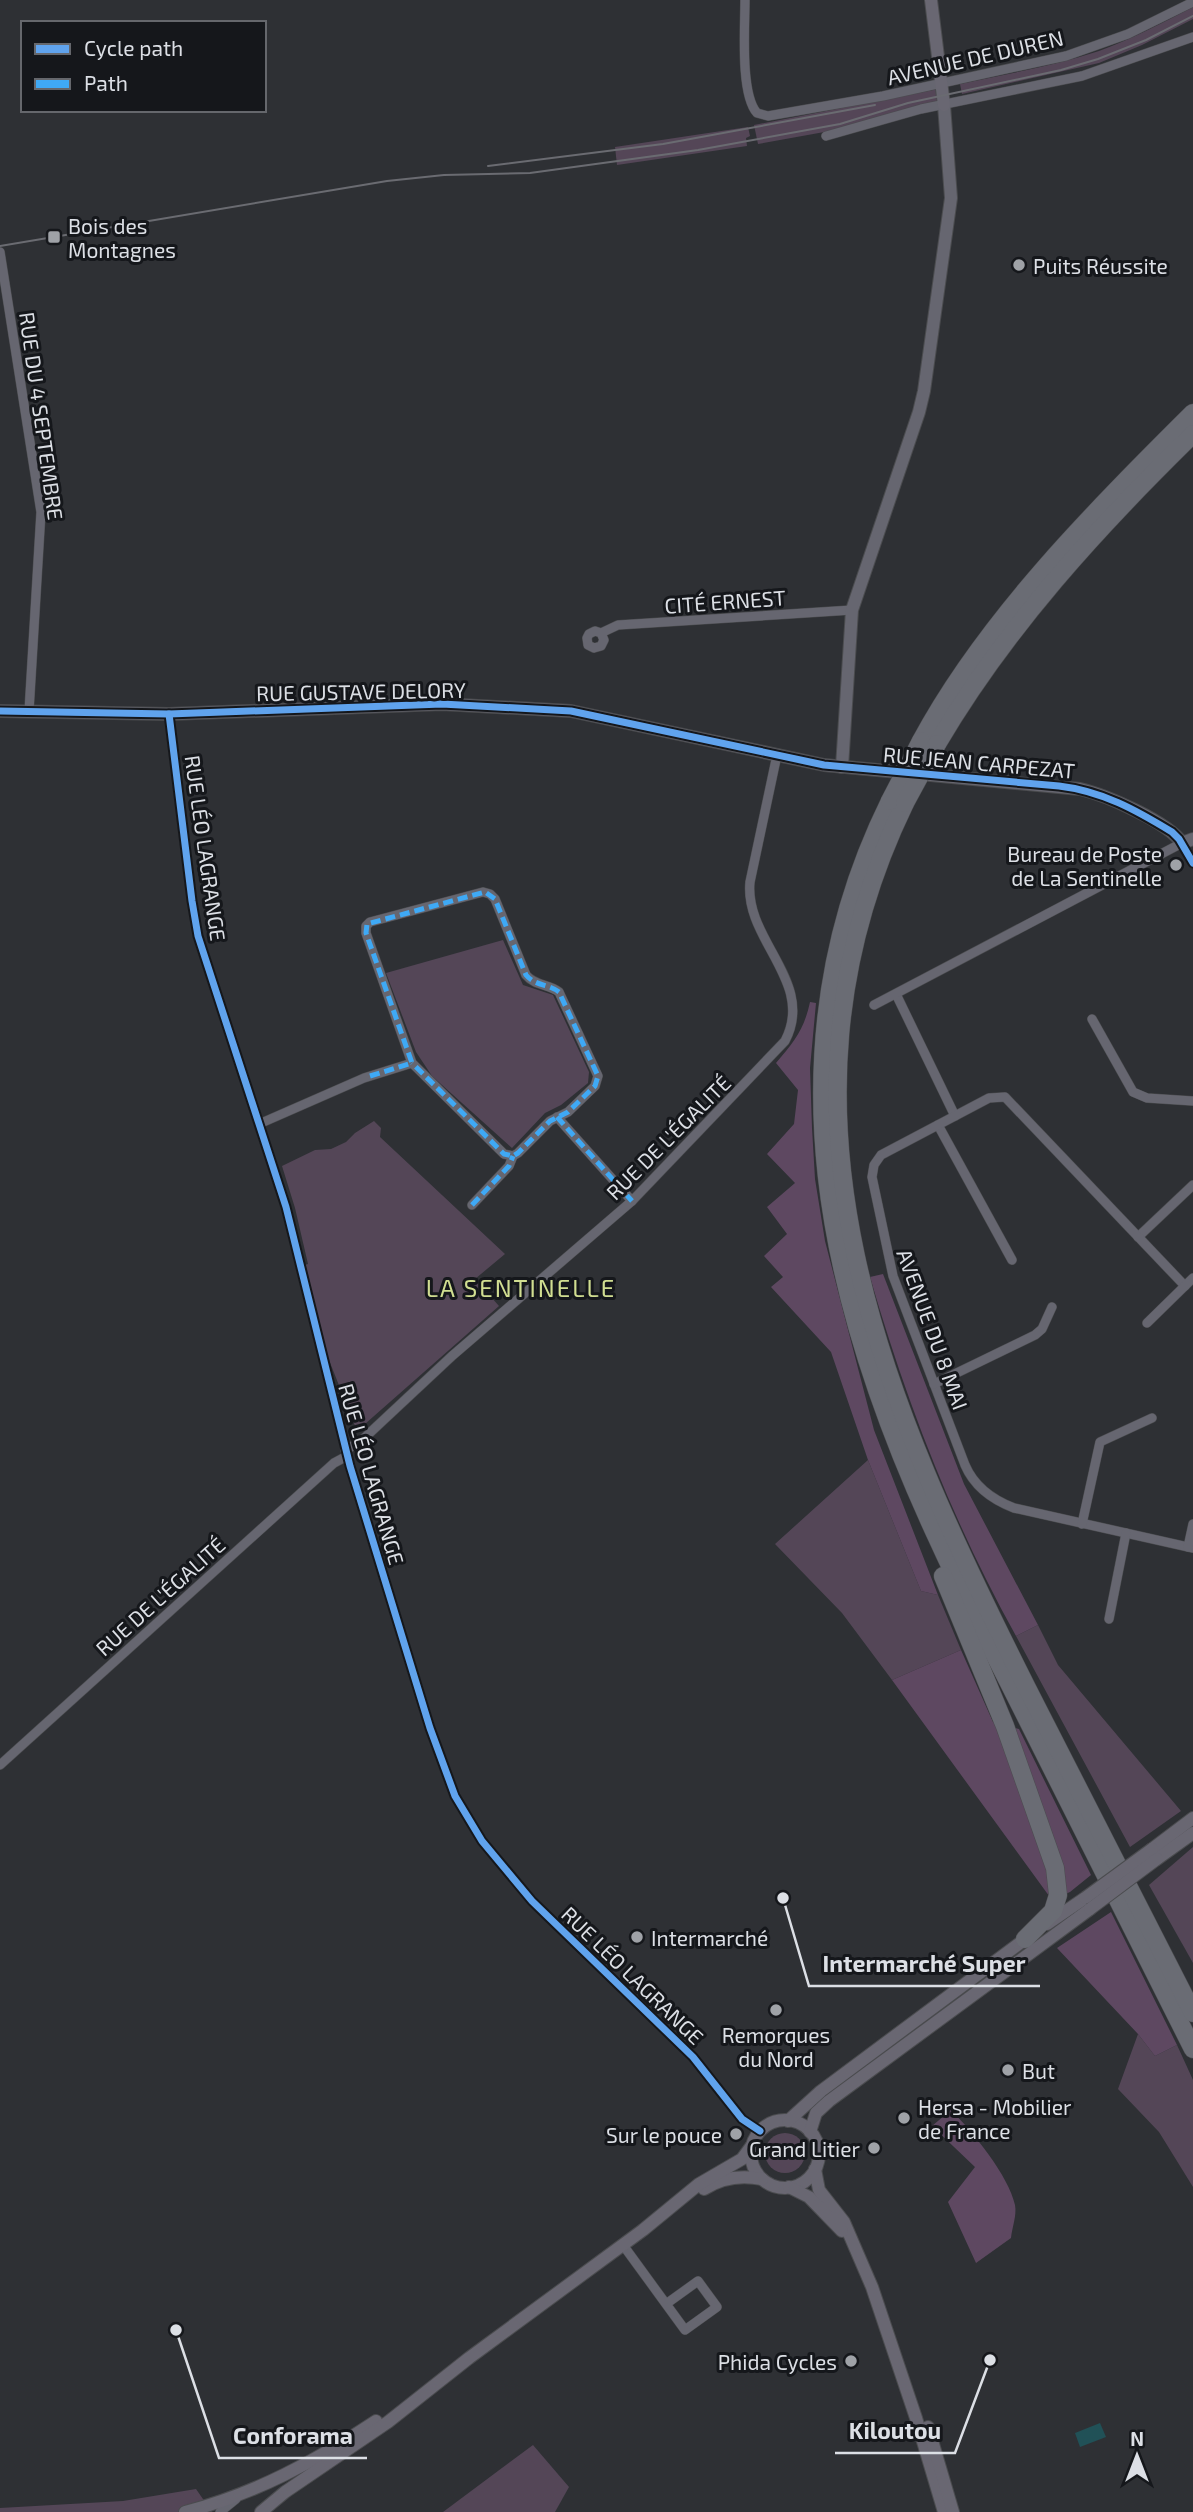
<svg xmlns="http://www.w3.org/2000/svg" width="1193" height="2512" font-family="'Exo 2',sans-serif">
	<rect width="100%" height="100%" fill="#2e3034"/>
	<g fill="#544657">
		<path d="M1193 7V19L1142 45 1099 63 962 94 960 84C1006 74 1054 66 1099 51 1132 39 1162 23 1193 7Z"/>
		<path d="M938 89 940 101 841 129 758 144 754 125Z"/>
		<path d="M748 127 750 136 746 138 747 146 617 165 615 147Z"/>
		<path d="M503 940 523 985 553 995 589 1072 588 1083 561 1105 545 1113 512 1148 432 1076 416 1052 386 973Z"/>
		<path d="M374 1121 381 1128 380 1137 505 1254 475 1279 499 1306 357 1431 327 1355 305 1265 308 1264 295 1208 282 1166 315 1150 331 1149 346 1142 355 1133Z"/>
		<path d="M868 1460 921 1591 938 1595 961 1650 892 1680 842 1613 775 1544Z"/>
		<path d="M1038 1625 1058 1665 1181 1811 1130 1847 1016 1636Z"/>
		<path d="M1193 1847V1963L1149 1885Z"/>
		<path d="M1138 2034 1155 2056 1177 2045 1193 2080V2187L1159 2132 1118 2089Z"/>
		<circle cx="785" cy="2153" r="20"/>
		<path d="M533 2445 569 2487 555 2512H443Z"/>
		<path d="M196 2489 212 2512H0V2508L123 2501Z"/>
	</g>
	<g fill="#5e4861">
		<path d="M810 1002 816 1003 810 1068 812 1128 815 1179 825 1241 874 1430 938 1595 921 1591 868 1460 831 1352 771 1287 783 1277 764 1256 787 1234 767 1207 795 1183 767 1154 794 1124 798 1090 776 1063C794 1042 804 1030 810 1002Z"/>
		<path d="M883 1274 964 1484 1038 1625 1016 1636C953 1523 906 1401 870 1277Z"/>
		<path d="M961 1650 993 1722 1019 1729 1091 1875 1070 1892 1052 1900 892 1680Z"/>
		<path d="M1111 1912 1177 2045 1155 2056 1138 2034 1057 1948Z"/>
		<path d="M951 2110C972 2131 1009 2176 1015 2205 1017 2215 1012 2228 1011 2238L976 2263 948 2202 975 2167 932 2126Z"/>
	</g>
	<path fill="#215157" d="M1100 2423 1106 2437 1080 2447 1075 2433Z"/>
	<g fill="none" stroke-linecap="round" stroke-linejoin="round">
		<g stroke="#4b4c4f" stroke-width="10">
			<g id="minor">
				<path d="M745 0C745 27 740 94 757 113L768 116 883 96 1066 56 1128 34 1193 2"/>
				<path d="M826 136 921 109 1082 76 1193 37"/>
				<path d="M0 252 41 512 29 711"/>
				<path d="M601 633 604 640 601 646 594 648 588 645 587 638 589 634 595 631 601 633 618 625 852 610"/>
				<path d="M169 714 192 901 198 936 286 1207 350 1466 430 1728 455 1796 482 1841 532 1901 693 2057 742 2119 760 2131"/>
				<path d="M896 994 955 1116"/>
				<path d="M874 1005 1182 843 1193 863"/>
				<path d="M1092 1019 1133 1092 1147 1098 1193 1101"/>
				<path d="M557 1117 632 1201"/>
				<path d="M259 1124 364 1078 412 1063 366 933V926L370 922 483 892 490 894 495 899 526 975C535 986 549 984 559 992L598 1076 595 1086 568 1112 550 1121 518 1153 513 1156 504 1154 412 1063"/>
				<path d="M938 1125 1012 1260"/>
				<path d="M472 1205 509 1166 513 1156"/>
				<path d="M1138 1237 1193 1185"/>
				<path d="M1185 1286 1005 1097 989 1098 881 1155 874 1165 872 1177 893 1276 965 1465C974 1486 993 1500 1014 1508L1193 1548"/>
				<path d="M1147 1323 1193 1278"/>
				<path d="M934 1384 1035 1335 1042 1329 1052 1307"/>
				<path d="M345 1450 360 1442 452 1356 632 1201 785 1041C816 982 744 940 750 882L777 755"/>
				<path d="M1082 1524 1100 1442 1152 1418"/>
				<path d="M1188 1547 1193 1524"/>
				<path d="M1109 1619 1126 1533"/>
				<path d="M0 1765 334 1463 347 1456"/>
				<path d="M623 2245 666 2304 698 2281 717 2307 685 2330 666 2304"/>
				<path d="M220 2512 236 2499"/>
			</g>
		</g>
		<g stroke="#4b4c4f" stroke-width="14">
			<g id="tertiary">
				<path d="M0 711 169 714 442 704 571 711 824 765 1080 789C1106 795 1168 822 1182 843L1193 839"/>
				<path d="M842 767 852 610 919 412 924 391 951 198 944 105"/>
			</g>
		</g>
		<g stroke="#4b4c4f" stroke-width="14">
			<g id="secondary">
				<path d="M931 0 944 105"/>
				<path d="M1152 1849 1193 1818"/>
				<path d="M1157 1859 1193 1833"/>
				<path d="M1047 1924 1085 1898"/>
				<circle cx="785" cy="2154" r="34"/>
				<path d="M788 2121 821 2091 1032 1934"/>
				<path d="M810 2132 816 2113 829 2101 1090 1909"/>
				<path d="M815 2169 819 2190 844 2222 872 2287 916 2418 944 2512"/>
				<path d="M789 2187 809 2197 842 2231"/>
				<path d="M704 2189C721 2178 742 2175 762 2179"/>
				<path d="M928 2427 953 2512"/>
				<path d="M185 2512C255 2494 316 2461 376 2421"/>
				<path d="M261 2512 285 2492 388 2422 469 2358 643 2230 699 2184 742 2159 753 2144"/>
			</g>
		</g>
		<g stroke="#4b4c4f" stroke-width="19">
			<g id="motorway">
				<path d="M921 741C986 620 1096 509 1193 413"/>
				<path d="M937 744C1005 628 1097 528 1193 434"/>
				<path d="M890 801C767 1050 828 1305 940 1544 963 1595 990 1645 1015 1695 1074 1813 1133 1931 1193 2049"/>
				<path d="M905 803C754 1114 884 1404 1027 1688 1082 1796 1138 1905 1193 2013"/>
				<path d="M943 1576 1005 1726 1055 1868 1058 1895 1053 1911 1025 1939"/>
			</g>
		</g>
		<use href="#minor" stroke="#666670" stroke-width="9"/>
		<use href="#tertiary" stroke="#666670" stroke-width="12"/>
		<use href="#secondary" stroke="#696772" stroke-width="12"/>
		<use href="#motorway" stroke="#6a6c74" stroke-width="18"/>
		<g stroke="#6a6b71" stroke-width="2">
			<path d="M488 166 663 144 875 105"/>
			<path d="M0 246 387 181 444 175 530 173 698 150 840 124 908 103 1061 70 1098 59 1146 40 1193 16"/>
		</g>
		<g stroke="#4b4c4f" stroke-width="14" stroke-linecap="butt">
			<g id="secondary-bridge">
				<path d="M1085 1898 1152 1849"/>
				<path d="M1090 1909 1157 1859"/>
			</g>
		</g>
		<g stroke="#4b4c4f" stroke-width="19" stroke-linecap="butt">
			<g id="motorway-bridge">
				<path d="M890 801 921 741"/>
				<path d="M905 803 937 744"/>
			</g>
		</g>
		<use href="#secondary-bridge" stroke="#696772" stroke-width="12"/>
		<use href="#motorway-bridge" stroke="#6a6c74" stroke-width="18"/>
		<g stroke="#3fa9f5" stroke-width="5" stroke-dasharray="10 5" stroke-linecap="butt">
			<path d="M370 1076 412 1063 366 933 367 924 485 892 495 899 526 975C535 986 549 984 559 992L598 1076 595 1086 568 1112 550 1121 518 1153 513 1156 504 1154 412 1063"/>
			<path d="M557 1117 632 1201"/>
			<path d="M472 1205 509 1166 513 1156"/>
		</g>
		<g stroke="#15171b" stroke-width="11">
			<g id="cycleway">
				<path d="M0 711 169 714 442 704 571 711 824 765 1059 786C1102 791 1136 810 1172 832L1179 839 1193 863"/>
				<path d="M169 714 192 901 198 936 286 1207 350 1466 430 1728 455 1796 482 1841 532 1901 693 2057 742 2119 760 2131"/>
			</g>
		</g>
		<use href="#cycleway" stroke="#60a3ed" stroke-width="7"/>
	</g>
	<g fill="#9fa2a7" stroke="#15171b" stroke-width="2.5">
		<rect x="47" y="230" width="14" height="14" rx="3.5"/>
		<circle cx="1019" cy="265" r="7"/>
		<circle cx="1176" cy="865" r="7"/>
		<circle cx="637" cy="1937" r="7"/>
		<circle cx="776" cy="2010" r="7"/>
		<circle cx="1008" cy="2070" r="7"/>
		<circle cx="904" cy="2118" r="7"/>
		<circle cx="736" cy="2134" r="7"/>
		<circle cx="874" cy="2148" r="7"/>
		<circle cx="851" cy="2361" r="7"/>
	</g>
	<g text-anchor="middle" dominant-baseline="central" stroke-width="6" stroke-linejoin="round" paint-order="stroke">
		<g font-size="21" fill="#dcdfe5" stroke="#15171b">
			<text transform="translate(975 57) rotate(-13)">AVENUE DE DUREN</text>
			<text transform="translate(42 416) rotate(82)">RUE DU 4 SEPTEMBRE</text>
			<text transform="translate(725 601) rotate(-4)">CITÉ ERNEST</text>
			<text transform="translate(361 691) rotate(-1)">RUE GUSTAVE DELORY</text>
			<text transform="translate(979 762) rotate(5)">RUE JEAN CARPEZAT</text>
			<text transform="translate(206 848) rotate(82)">RUE LÉO LAGRANGE</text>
			<text transform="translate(668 1137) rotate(-45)">RUE DE L'ÉGALITÉ</text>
			<text transform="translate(933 1329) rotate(70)">AVENUE DU 8 MAI</text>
			<text transform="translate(372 1474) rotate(74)">RUE LÉO LAGRANGE</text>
			<text transform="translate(160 1596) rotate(-42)">RUE DE L'ÉGALITÉ</text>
			<text transform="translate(633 1975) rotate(44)">RUE LÉO LAGRANGE</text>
		</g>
		<g font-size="21" fill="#dcdfe5" stroke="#15171b" text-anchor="start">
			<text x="68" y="225">Bois des<tspan x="68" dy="24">Montagnes</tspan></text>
			<text x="1033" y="265">Puits Réussite</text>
			<text x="1162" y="853" text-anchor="end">Bureau de Poste<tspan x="1162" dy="24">de La Sentinelle</tspan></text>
			<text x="651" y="1937">Intermarché</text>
			<text x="776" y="2034" text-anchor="middle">Remorques<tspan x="776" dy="24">du Nord</tspan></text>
			<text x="1022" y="2070">But</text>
			<text x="918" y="2106">Hersa - Mobilier<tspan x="918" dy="24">de France</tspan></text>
			<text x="722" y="2134" text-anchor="end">Sur le pouce</text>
			<text x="860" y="2148" text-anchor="end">Grand Litier</text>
			<text x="837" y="2361" text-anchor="end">Phida Cycles</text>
		</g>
		<g font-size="24" letter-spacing="2" fill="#d1de91" stroke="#15171b">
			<text x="521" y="1287">LA SENTINELLE</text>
		</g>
	</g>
	<path fill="none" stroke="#dcdfe5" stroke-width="2.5" d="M783 1898L809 1986H1040M990 2360L955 2453H835M176 2330L219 2458H367"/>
	<g fill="#dcdfe5" stroke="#15171b" stroke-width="2.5">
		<circle cx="783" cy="1898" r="7"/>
		<circle cx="990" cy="2360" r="7"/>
		<circle cx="176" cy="2330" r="7"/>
	</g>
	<g font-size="23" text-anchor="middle" font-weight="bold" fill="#dcdfe5" stroke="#15171b" stroke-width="6" stroke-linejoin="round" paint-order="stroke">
		<text x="924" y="1972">Intermarché Super</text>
		<text x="895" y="2439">Kiloutou</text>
		<text x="293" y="2444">Conforama</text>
	</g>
	<rect x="21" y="21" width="245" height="91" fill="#15171b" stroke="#65676c" stroke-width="2"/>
	<rect x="35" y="44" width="35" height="10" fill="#60a3ed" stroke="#65676c" stroke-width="2"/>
	<text x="84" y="56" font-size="21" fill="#dcdfe5">Cycle path</text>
	<rect x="35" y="79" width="35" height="10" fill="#3fa9f5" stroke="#65676c" stroke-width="2"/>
	<text x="84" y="91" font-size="21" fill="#dcdfe5">Path</text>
	<g transform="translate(1137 2456)" stroke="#15171b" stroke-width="5" paint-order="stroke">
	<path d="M0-5L12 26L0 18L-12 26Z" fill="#dcdfe5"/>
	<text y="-10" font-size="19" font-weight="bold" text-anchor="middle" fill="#dcdfe5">N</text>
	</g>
</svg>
